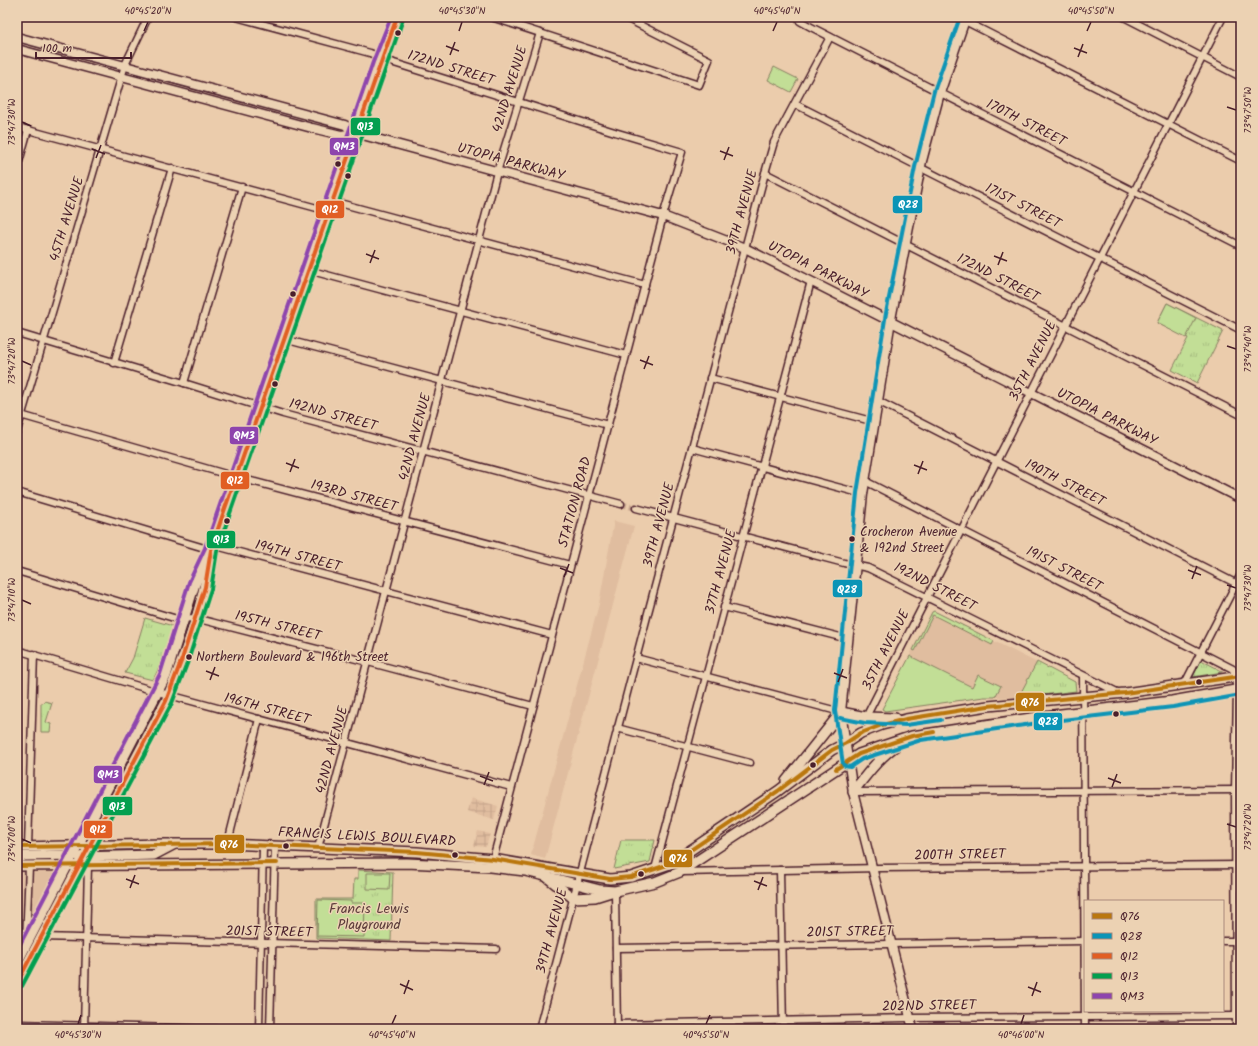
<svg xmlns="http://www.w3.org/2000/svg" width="1258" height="1046" font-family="Kalam,sans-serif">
	<defs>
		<pattern id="industrial-grid" width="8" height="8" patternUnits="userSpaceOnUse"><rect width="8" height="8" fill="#e0bd9f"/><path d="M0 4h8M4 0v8" fill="none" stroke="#c2a289"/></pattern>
		<pattern id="grass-tufts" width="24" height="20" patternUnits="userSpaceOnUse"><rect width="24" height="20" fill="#c2de96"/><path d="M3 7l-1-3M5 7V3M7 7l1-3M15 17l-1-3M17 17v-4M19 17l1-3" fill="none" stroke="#a8be81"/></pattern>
	</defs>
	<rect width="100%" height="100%" fill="#ebccac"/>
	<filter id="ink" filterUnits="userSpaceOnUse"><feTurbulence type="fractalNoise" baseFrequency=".025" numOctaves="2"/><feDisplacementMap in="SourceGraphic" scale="8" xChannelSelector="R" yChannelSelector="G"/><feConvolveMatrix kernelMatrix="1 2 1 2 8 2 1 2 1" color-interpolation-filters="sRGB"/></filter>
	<g filter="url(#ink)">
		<g fill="#e0bd9f">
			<path d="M614 521 634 526 545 859 531 855 599 604Z"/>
			<path d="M934 611 1075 682 1076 691 1018 698 984 697 885 711 882 709 932 612Z"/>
			<path d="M17 872H58L17 953Z"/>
		</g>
		<g fill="url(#industrial-grid)">
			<path d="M471 798 498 806 494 820 467 812Z"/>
			<path d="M478 831 490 834 486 847 474 846Z"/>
		</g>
		<g fill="url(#grass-tufts)" stroke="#867e60">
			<path d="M1167 303 1223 331 1197 383 1172 370 1188 338 1157 323Z"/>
			<path d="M934 611 994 641 992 645 933 615 915 651 913 650 932 612Z"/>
			<path d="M145 618 173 626 162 661 153 680 125 673 133 658Z"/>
			<path d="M1201 660 1222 671V672L1193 677Z"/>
			<path d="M1037 662 1075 682 1076 691 1018 698Z"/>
			<path d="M44 701 52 703 46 722 51 724 50 732H41V703H43Z"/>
			<path d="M621 840H655L650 862 614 869Z"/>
			<path d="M358 870 393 872 391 941 316 938V899H353L354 879H358Z"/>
		</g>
		<g fill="#c2de96" stroke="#867e60">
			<path d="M774 67 798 79 791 92 768 80Z"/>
			<path d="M1167 303 1196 318 1186 338 1157 323Z"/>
			<path d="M910 656 972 687 978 675 1001 686 995 697H984L885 711 882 709Z"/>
			<path d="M367 873H390L389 890 367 889Z"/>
			<path d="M318 900 351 901V903H365L364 937 317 936Z"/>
		</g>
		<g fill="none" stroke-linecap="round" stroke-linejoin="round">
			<path stroke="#cba992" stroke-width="6" stroke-dasharray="6 3" stroke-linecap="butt" d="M621 504 636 508"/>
			<g stroke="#4a1f2b" stroke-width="9">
				<g id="street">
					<path d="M236 17 370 53 394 63 618 133 682 152 663 216 493 859"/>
					<path d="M491 17 699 85 709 60 624 17"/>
					<path d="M803 17 800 21 811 27 1241 246"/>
					<path d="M957 17 1241 161"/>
					<path d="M1124 17 1241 77"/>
					<path d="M795 104 1241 330"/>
					<path d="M17 127 328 211"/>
					<path d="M17 169 28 130"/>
					<path d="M765 173 1241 415"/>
					<path d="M332 201 645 285"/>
					<path d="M308 270 626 355"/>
					<path d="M17 333 184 383 283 414 621 504"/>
					<path d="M284 339 608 425"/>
					<path d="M114 363 172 168"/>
					<path d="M710 378 875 422"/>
					<path d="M184 383 242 187"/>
					<path d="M878 401 1241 586"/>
					<path d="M17 414 236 477 570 565"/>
					<path d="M17 431 125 65 148 17"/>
					<path d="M692 448 863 494"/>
					<path d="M865 481 1233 669 1237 690 1235 790 1236 1029"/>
					<path d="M17 492 211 550 220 547 552 635"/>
					<path d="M636 508 844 563 868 568 1119 693"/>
					<path d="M17 571 177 619 195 618 368 662 533 706"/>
					<path d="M724 607 848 639"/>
					<path d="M17 650 158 692 511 787"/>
					<path d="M636 658 841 712"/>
					<path d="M1083 676 1085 1029"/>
					<path d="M1184 685 1241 574"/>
					<path d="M866 717 1223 17"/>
					<path d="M617 728 750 763"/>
					<path d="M853 792 1241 790"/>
					<path d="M228 844 231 830 259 719"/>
					<path d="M28 847 34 654"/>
					<path d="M318 848 497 172 540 33"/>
					<path d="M655 869 811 281"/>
					<path d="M780 870 783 1029"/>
					<path d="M681 872 880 868 1241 865"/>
					<path d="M615 891 617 1029"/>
					<path d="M41 937 496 949"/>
					<path d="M1223 941H1241"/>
					<path d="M26 942 29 866"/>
					<path d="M616 948 1085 941"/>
					<path d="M17 1024 216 1029"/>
					<path d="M617 1024 910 1018 1241 1016"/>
					<path d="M84 1029 88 865"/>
					<path d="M259 1029 263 846"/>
					<path d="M270 1029 275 846"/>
					<path d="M539 1029 649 609 765 173 774 142 830 37"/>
				</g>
			</g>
			<g stroke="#4a1f2b" stroke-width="11">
				<g id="secondary">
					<path d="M17 37 345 125 355 133 663 216 745 248 1241 499"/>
					<path d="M17 49 312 128 341 135 355 133"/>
					<path d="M913 1029 853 792 841 712 863 494 892 314 922 161 940 93 966 17"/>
				</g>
			</g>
			<g stroke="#4a1f2b" stroke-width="12">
				<g id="primary">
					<path d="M786 781 841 712 866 717 895 718"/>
					<path d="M853 792C867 774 880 756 899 744"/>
					<path d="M17 847 165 844H228L417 852 493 859 610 879 631 877 670 864 778 791 832 750 846 743 861 733 882 725 906 719 988 706 1125 693 1241 676"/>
					<path d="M79 857 154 855 173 845"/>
					<path d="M17 859 24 856 77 855"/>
					<path d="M17 866 407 863 490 867 525 871 600 890 615 891 655 882 680 872 859 754 912 736 1044 716 1172 701 1241 689"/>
					<path d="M548 878 573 898 595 897 611 892"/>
					<path d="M17 963 166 676 195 584 211 550 379 64 397 17"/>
					<path d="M17 983 166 701C184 656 202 610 209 561"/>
				</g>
			</g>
			<use href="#street" stroke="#ecd2b3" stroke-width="6"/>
			<use href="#secondary" stroke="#ecd2b3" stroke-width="8"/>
			<use href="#primary" stroke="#ecd2b3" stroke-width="9"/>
			<g stroke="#ecd2b3" stroke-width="7">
				<g id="bus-1">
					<path d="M836 769 859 754 912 736 934 732"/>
					<path d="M17 847 228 844 417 852 493 859 610 879 631 877 670 864 778 791 832 750 846 743 861 733 882 725 906 719 988 706 1125 693 1241 676"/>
					<path d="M17 866 277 863"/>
				</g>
			</g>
			<g stroke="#ecd2b3" stroke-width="7">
				<g id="bus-2">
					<path d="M960 17 934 91 915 167 886 313 857 493 835 711 843 764 845 766 850 767 862 759 921 740 1045 722 1173 707 1241 695"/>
					<path d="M840 718 865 723 906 725 941 720"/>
				</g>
			</g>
			<g stroke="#ecd2b3" stroke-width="7">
				<path id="bus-3" d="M17 983 166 701 182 659 205 587 211 550 222 517 397 17"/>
			</g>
			<g stroke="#ecd2b3" stroke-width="7">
				<path id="bus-4" d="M22 986 172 703 188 661 211 589 217 551 228 519 403 19"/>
			</g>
			<g stroke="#ecd2b3" stroke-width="7">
				<path id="bus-5" d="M17 950 160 674 189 582 205 548 373 62 391 17"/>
			</g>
			<use href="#bus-1" stroke="#ba770f" stroke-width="4"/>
			<use href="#bus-2" stroke="#0b94b6" stroke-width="4"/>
			<use href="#bus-3" stroke="#e15e23" stroke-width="4"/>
			<use href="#bus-4" stroke="#049f4f" stroke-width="4"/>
			<use href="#bus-5" stroke="#8e44ad" stroke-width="4"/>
		</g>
	</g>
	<path fill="none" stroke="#4a1f2b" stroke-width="1.5" d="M144 31 148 22M459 31 462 22M773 31 777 22M1087 31 1091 22M446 46 459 51M1074 48 1087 53M450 55 455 42M1078 57 1083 44M1227 107 1236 110M22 122 31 126M92 149 105 154M720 151 733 156M96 158 101 145M724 160 729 147M366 254 379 259M994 256 1007 261M370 263 375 250M998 265 1003 252M1227 346 1236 349M640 360 653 365M22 361 31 365M644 369 649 356M286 463 299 468M914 465 927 470M290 472 295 459M918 474 923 461M560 568 573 573M1188 570 1201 575M564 577 569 564M1192 579 1197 566M1227 585 1236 588M22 600 31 604M206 671 219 676M834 673 847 678M210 680 215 667M838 682 843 669M480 776 493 781M1108 778 1121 783M484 785 489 772M1112 787 1117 774M1227 824 1236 827M22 839 31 843M126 879 139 884M754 881 767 886M130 888 135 875M758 890 763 877M400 984 413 990M1028 987 1041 992M404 994 409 980M1032 996 1037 982M78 1024 81 1015M392 1024 396 1015M706 1024 710 1015M1021 1024 1024 1015"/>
	<g fill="#4a1f2b" stroke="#ecd2b3" stroke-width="1.5">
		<circle cx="398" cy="33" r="3.5"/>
		<circle cx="338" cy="164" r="3.5"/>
		<circle cx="348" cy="176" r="3.5"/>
		<circle cx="293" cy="294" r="3.5"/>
		<circle cx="275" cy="384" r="3.5"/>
		<circle cx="227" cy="521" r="3.5"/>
		<circle cx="852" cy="539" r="3.5"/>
		<circle cx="189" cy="657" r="3.5"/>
		<circle cx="1199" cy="682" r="3.5"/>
		<circle cx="1116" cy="714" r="3.5"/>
		<circle cx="813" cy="765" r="3.5"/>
		<circle cx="286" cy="846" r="3.5"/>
		<circle cx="455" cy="855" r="3.5"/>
		<circle cx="641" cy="874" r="3.5"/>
	</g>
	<g text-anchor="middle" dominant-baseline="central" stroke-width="3" stroke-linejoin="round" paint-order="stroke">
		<g font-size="13" fill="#4a1f2b" stroke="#ecd2b3" text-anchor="start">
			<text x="860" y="532">Crocheron Avenue<tspan x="860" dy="16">&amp; 192nd Street</tspan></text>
			<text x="196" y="657">Northern Boulevard &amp; 196th Street</text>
		</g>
		<g font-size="14" fill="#4a1f2b" stroke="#ecd2b3">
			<text transform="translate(451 68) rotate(17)">172ND STREET</text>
			<text transform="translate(510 89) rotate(-73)">42ND AVENUE</text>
			<text transform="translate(1026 123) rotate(27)">170TH STREET</text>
			<text transform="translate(511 162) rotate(15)">UTOPIA PARKWAY</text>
			<text transform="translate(1023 206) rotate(27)">171ST STREET</text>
			<text transform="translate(742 212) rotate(-75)">39TH AVENUE</text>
			<text transform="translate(67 219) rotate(-73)">45TH AVENUE</text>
			<text transform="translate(818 270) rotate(27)">UTOPIA PARKWAY</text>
			<text transform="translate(998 278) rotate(27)">172ND STREET</text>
			<text transform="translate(1033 361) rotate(-63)">35TH AVENUE</text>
			<text transform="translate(333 415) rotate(15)">192ND STREET</text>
			<text transform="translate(1107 417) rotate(27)">UTOPIA PARKWAY</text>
			<text transform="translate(415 437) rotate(-75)">42ND AVENUE</text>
			<text transform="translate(1065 483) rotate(27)">190TH STREET</text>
			<text transform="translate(354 496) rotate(15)">193RD STREET</text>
			<text transform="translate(575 502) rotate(-75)">STATION ROAD</text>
			<text transform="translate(659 525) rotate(-75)">39TH AVENUE</text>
			<text transform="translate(298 556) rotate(15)">194TH STREET</text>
			<text transform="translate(1064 569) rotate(27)">191ST STREET</text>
			<text transform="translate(721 572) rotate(-75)">37TH AVENUE</text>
			<text transform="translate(935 587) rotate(27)">192ND STREET</text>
			<text transform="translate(278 626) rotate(14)">195TH STREET</text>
			<text transform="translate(886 650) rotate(-63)">35TH AVENUE</text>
			<text transform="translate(267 709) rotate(15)">196TH STREET</text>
			<text transform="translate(332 750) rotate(-75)">42ND AVENUE</text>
			<text transform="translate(367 837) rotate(3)">FRANCIS LEWIS BOULEVARD</text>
			<text transform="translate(960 855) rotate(-1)">200TH STREET</text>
			<text transform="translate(552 931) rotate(-75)">39TH AVENUE</text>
			<text transform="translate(269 932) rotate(1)">201ST STREET</text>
			<text transform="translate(850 932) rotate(-1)">201ST STREET</text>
			<text transform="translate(929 1006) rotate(-1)">202ND STREET</text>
		</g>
		<g font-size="14" fill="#5c3c3b" stroke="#ecd2b3">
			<text x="369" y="909">Francis Lewis<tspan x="369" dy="16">Playground</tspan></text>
		</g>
	</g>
	<g stroke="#ecd2b3" stroke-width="1.5">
		<rect x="350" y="117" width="31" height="19" rx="4" fill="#049f4f"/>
		<rect x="329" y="137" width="30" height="19" rx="4" fill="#8e44ad"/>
		<rect x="892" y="195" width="31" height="19" rx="4" fill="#0b94b6"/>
		<rect x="315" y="200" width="30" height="19" rx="4" fill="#e15e23"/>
		<rect x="229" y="426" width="30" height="19" rx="4" fill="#8e44ad"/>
		<rect x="220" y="471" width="30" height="19" rx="4" fill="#e15e23"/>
		<rect x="206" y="530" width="30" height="19" rx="4" fill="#049f4f"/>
		<rect x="832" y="579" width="31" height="19" rx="4" fill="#0b94b6"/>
		<rect x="1015" y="692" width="30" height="20" rx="4" fill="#ba770f"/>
		<rect x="1033" y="712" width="30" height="19" rx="4" fill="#0b94b6"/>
		<rect x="93" y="765" width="30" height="19" rx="4" fill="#8e44ad"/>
		<rect x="102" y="796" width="31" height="20" rx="4" fill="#049f4f"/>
		<rect x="83" y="820" width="30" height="19" rx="4" fill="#e15e23"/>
		<rect x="214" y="834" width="31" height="20" rx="4" fill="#ba770f"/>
		<rect x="663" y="849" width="30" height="19" rx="4" fill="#ba770f"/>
	</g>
	<g font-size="11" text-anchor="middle" font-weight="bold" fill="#fff">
		<text x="365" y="130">Q13</text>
		<text x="344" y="150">QM3</text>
		<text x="908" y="208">Q28</text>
		<text x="330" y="213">Q12</text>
		<text x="244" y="439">QM3</text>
		<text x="235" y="484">Q12</text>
		<text x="221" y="543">Q13</text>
		<text x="847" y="593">Q28</text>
		<text x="1030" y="706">Q76</text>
		<text x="1048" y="725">Q28</text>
		<text x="108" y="778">QM3</text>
		<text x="117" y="810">Q13</text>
		<text x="98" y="833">Q12</text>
		<text x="229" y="848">Q76</text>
		<text x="678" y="862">Q76</text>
	</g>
	<rect width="1258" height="1046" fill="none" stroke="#ecd2b3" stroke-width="44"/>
	<rect x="1084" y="900" width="140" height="112" fill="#ecd2b3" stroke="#ab8a7d"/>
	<rect x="1092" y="913" width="20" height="6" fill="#ba770f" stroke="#ab8a7d"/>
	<text x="1120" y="920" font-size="12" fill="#4a1f2b">Q76</text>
	<rect x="1092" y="933" width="20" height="6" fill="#0b94b6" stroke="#ab8a7d"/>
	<text x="1120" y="940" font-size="12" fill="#4a1f2b">Q28</text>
	<rect x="1092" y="953" width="20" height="6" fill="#e15e23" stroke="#ab8a7d"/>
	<text x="1120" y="960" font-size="12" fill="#4a1f2b">Q12</text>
	<rect x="1092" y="973" width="20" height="6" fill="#049f4f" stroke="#ab8a7d"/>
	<text x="1120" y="980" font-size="12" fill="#4a1f2b">Q13</text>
	<rect x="1092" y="993" width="20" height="6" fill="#8e44ad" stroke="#ab8a7d"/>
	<text x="1120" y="1000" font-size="12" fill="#4a1f2b">QM3</text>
	<path d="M36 52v6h95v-6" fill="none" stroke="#4a1f2b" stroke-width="2"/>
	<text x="42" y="52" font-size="12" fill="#4a1f2b" stroke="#ecd2b3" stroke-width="3" paint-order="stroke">100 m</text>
	<rect x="22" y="22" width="1214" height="1002" fill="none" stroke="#4a1f2b" stroke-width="1.5"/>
	<g font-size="10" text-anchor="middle" fill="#4a1f2b">
		<text x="148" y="14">40°45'20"N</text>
		<text x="462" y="14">40°45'30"N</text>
		<text x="777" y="14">40°45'40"N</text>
		<text x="1091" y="14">40°45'50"N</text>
		<text transform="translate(1247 110) rotate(-90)" y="4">73°47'50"W</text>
		<text transform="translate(11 122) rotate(-90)" y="4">73°47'30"W</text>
		<text transform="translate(1247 349) rotate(-90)" y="4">73°47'40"W</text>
		<text transform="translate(11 361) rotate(-90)" y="4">73°47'20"W</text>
		<text transform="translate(1247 588) rotate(-90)" y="4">73°47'30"W</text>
		<text transform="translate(11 600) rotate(-90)" y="4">73°47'10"W</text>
		<text transform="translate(1247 827) rotate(-90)" y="4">73°47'20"W</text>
		<text transform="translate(11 839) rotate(-90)" y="4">73°47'00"W</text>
		<text x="78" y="1038">40°45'30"N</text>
		<text x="392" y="1038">40°45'40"N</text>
		<text x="706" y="1038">40°45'50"N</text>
		<text x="1021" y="1038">40°46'00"N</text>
	</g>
</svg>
